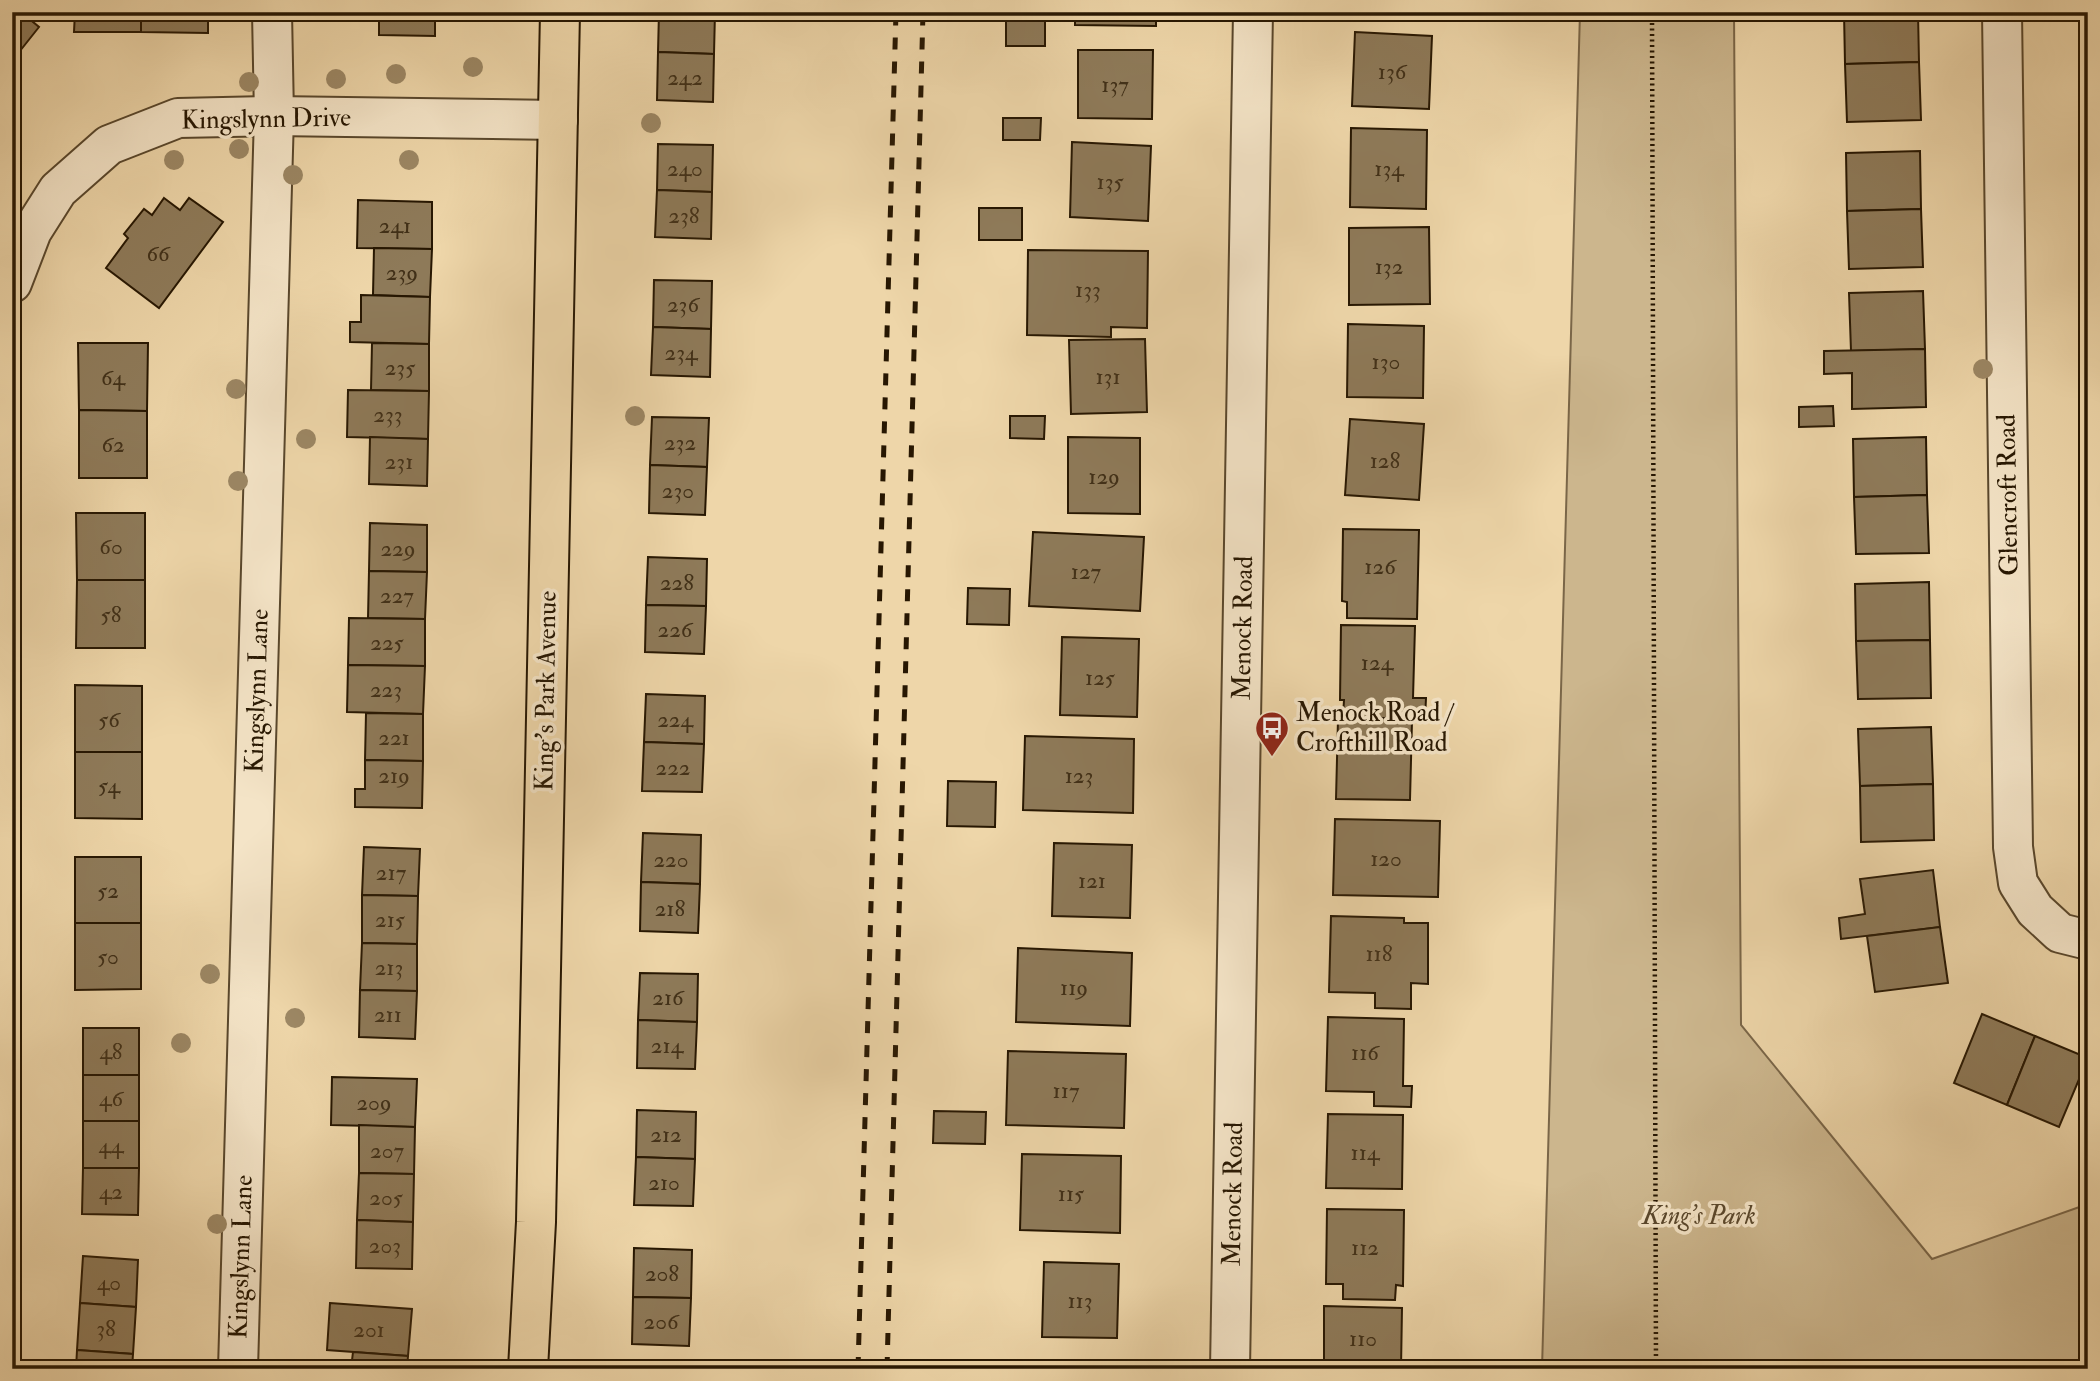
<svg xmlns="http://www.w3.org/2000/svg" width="2100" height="1381" font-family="'IM FELL Double Pica',serif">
	<rect width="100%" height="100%" fill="#eed6a9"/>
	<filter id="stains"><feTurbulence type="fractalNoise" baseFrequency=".00286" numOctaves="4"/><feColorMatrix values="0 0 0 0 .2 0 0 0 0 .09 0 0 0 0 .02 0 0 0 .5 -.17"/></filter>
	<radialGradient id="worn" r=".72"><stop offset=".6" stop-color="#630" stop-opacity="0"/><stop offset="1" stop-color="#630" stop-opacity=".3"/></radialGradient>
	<path fill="#ccb68d" stroke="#7a6648" stroke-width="2" d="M1580 12H1734L1741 1025 1932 1259 2088 1204V1369H1542Z"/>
	<g fill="#8e7a59" stroke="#271702" stroke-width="2">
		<path d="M12 12H21L39 27 12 61Z"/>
		<path d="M75 12H141V32H74Z"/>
		<path d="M141 12H208V33L141 32Z"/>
		<path d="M379 12H435V36L379 35Z"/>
		<path d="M659 12H715L714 54 658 52Z"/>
		<rect x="1006" y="12" width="39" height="34"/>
		<path d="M1075 12H1156V26L1075 25Z"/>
		<path d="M1844 12H1918L1919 62 1845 64Z"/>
		<rect x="2083" y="12" width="5" height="36"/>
		<path d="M1355 32 1432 36 1429 109 1352 106Z"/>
		<path d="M1078 50H1153L1152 119 1078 118Z"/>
		<path d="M658 52 714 54 713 102 657 100Z"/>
		<path d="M1919 62 1921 120 1847 122 1845 64Z"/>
		<path d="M2082 78H2088V136H2083Z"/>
		<path d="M1003 118H1041L1040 140H1003Z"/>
		<path d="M1351 128 1427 130 1426 209 1350 207Z"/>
		<path d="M2083 136H2088V193H2084Z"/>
		<path d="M1072 142 1151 146 1148 221 1070 217Z"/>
		<path d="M658 144 713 145 712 192 657 190Z"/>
		<path d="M1920 151 1921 209 1847 211 1846 153Z"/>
		<path d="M657 190 712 192 711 239 655 237Z"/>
		<path d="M164 198 180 210 189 198 223 222 159 308 106 268 128 238 124 234 144 209 152 215Z"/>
		<path d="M358 200 432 202V249L357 248Z"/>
		<rect x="979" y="208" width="43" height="32"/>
		<path d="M1921 209 1923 267 1849 269 1847 211Z"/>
		<path d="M2085 220H2088V277H2086Z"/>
		<path d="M1429 227 1430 304 1349 305V228Z"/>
		<path d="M374 248 432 249 430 297 373 295Z"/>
		<path d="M1028 250 1148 251 1147 328 1111 327V337L1027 335Z"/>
		<path d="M654 280 712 281 711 329 653 327Z"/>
		<path d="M1923 291 1925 349 1851 351 1849 293Z"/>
		<path d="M361 295 430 297 429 344 350 342V322H361Z"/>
		<path d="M1348 324 1424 326 1423 398 1347 397Z"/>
		<path d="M653 327 711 329 710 377 651 375Z"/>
		<path d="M1145 339 1147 412 1071 414 1069 340Z"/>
		<path d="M78 343H148L147 411 79 410Z"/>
		<path d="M372 343 429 344V391L371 390Z"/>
		<path d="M1925 349 1926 407 1852 409V373L1824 374V351Z"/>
		<path d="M348 390 429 391 428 439 347 437Z"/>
		<path d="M1833 406 1834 426 1799 427V407Z"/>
		<path d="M79 410 147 411V478H79Z"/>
		<path d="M1010 416H1045L1044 439 1010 438Z"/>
		<path d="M652 417 709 418 707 467 650 465Z"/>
		<path d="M1350 419 1424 424 1419 500 1345 495Z"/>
		<path d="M370 437 428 439 427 486 369 484Z"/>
		<path d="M1068 437 1140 438V514L1068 513Z"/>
		<path d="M1926 437 1927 495 1854 497 1853 439Z"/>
		<path d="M650 465 707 467 705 515 649 513Z"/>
		<path d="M1927 495 1929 553 1856 554 1854 497Z"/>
		<path d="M76 513H145V580H77Z"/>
		<path d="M370 523 427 525V572L369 571Z"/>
		<path d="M1343 529 1419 530 1417 619 1347 618V602L1342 601Z"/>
		<path d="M1033 532 1144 537 1140 611 1029 606Z"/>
		<path d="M648 557 707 559 706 606 646 605Z"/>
		<path d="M369 571 427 572 425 619 368 618Z"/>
		<path d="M77 580H145V648H76Z"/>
		<path d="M1929 582 1930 640 1856 641 1855 584Z"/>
		<path d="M968 588 1010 589 1009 625 967 624Z"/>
		<path d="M646 605 706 606 704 654 645 652Z"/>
		<path d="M349 618 425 619V666L348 665Z"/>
		<path d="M1341 625 1415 626 1413 698H1426L1425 719 1343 717 1344 700H1340Z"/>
		<path d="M1062 637 1139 639 1137 717 1060 715Z"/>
		<path d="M1930 640 1931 698 1858 699 1856 641Z"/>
		<path d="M348 665 425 666 423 714 347 712Z"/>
		<path d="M75 685 142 686V752H75Z"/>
		<path d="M646 694 705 696 704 744 644 742Z"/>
		<path d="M366 713 423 714V761L365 760Z"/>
		<path d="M1338 719 1412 721 1410 800 1336 799Z"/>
		<path d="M1931 727 1933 784 1860 786 1858 729Z"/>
		<path d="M1025 736 1134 739 1133 813 1023 810Z"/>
		<path d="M644 742 704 744 702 792 642 791Z"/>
		<path d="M75 752H142V819L75 818Z"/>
		<path d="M365 760 423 761 422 808 355 807V789H365Z"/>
		<path d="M948 781 996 782 995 827 947 826Z"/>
		<path d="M1933 784 1934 840 1861 842 1860 786Z"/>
		<path d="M1335 819 1440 821 1438 897 1333 895Z"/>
		<path d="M643 833 701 835 700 884 641 882Z"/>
		<path d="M1054 843 1132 845 1130 918 1052 916Z"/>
		<path d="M364 847 420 849 418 896 362 895Z"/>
		<rect x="75" y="857" width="66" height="66"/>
		<path d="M1933 870 1940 927 1841 939 1839 918 1865 914 1860 879Z"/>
		<path d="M641 882 700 884 698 933 640 931Z"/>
		<path d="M362 895 418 896 417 944 362 943Z"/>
		<path d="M1331 916 1404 918V923H1428V984L1411 983V1009L1375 1008V993L1329 992Z"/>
		<path d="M75 923H141V989L75 990Z"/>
		<path d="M1940 927 1948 983 1875 992 1867 936Z"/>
		<path d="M362 943 417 944V991L360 990Z"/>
		<path d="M1018 948 1132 953 1130 1026 1016 1022Z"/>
		<path d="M640 973 698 974 697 1022 638 1020Z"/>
		<path d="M360 990 417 991 415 1039 359 1037Z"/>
		<path d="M1982 1014 2035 1036 2007 1105 1954 1083Z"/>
		<path d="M1328 1017 1404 1019 1403 1086H1412L1411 1107 1374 1106V1092L1326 1091Z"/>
		<path d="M638 1020 697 1022 695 1069 637 1068Z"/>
		<rect x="83" y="1028" width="56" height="47"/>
		<path d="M2035 1036 2088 1058 2059 1127 2007 1105Z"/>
		<path d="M1008 1051 1126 1054 1124 1128 1006 1125Z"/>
		<rect x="83" y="1075" width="56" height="46"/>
		<path d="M332 1077 417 1079 415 1127 331 1125Z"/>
		<path d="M637 1110 696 1112 695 1159 636 1157Z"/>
		<path d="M934 1111 986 1112 985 1144 933 1143Z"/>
		<path d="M1328 1114 1403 1115 1402 1189 1326 1188Z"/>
		<rect x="83" y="1121" width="56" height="47"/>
		<path d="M359 1125 415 1127 414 1174 359 1173Z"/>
		<path d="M1022 1154 1121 1156 1120 1233 1020 1230Z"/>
		<path d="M636 1157 695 1159 693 1206 634 1205Z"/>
		<path d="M83 1168H139L138 1215 82 1214Z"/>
		<path d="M359 1173 414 1174 413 1222 357 1220Z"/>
		<path d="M1327 1209 1404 1210 1403 1286 1396 1285 1395 1300 1343 1299V1284H1326Z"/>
		<path d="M357 1220 413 1222 412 1269 356 1268Z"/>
		<path d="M634 1248 692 1250 691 1298 633 1297Z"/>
		<path d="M83 1256 138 1260 136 1307 80 1303Z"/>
		<path d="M1044 1262 1119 1264 1117 1338 1042 1337Z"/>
		<path d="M633 1297 691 1298 689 1346 632 1344Z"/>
		<path d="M80 1303 136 1307 133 1354 77 1350Z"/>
		<path d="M330 1303 412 1309 408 1356 327 1350Z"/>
		<path d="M1324 1306 1402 1308 1401 1369H1324Z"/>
		<path d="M77 1350 133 1354 132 1369H76Z"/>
		<path d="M353 1352 408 1356 407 1369H351Z"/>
	</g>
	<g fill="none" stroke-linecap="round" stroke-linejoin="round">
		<g stroke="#59472c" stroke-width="42">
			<g id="minor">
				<path d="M2002 12 2013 847 2018 883 2035 910 2060 933 2088 940"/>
				<path d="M12 283 32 231 58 190 109 145 178 118 274 116 558 120"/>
				<path d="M238 1369 274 116 272 12"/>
				<path d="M1230 1369 1253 12"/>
			</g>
		</g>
		<g stroke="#271702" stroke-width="42">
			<path id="major" d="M528 1369 536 1222 560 12"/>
		</g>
		<path stroke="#271702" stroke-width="4.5" stroke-dasharray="2 3.5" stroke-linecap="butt" d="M1652 12 1656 1369"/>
		<use href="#minor" stroke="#f4e4c7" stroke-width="38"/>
		<use href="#major" stroke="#eed6a9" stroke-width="38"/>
		<g stroke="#271702" stroke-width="5" stroke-dasharray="12 12" stroke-linecap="butt">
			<path d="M858 1369 896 12"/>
			<path d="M887 1369 923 12"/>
		</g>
	</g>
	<g fill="#9c8764">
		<circle cx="473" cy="67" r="10"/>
		<circle cx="396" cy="74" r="10"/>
		<circle cx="336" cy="79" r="10"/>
		<circle cx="249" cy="82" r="10"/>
		<circle cx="651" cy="123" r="10"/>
		<circle cx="239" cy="149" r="10"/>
		<circle cx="174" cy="160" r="10"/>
		<circle cx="409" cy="160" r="10"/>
		<circle cx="293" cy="175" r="10"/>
		<circle cx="1983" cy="369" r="10"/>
		<circle cx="236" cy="389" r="10"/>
		<circle cx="635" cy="416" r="10"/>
		<circle cx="306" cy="439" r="10"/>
		<circle cx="238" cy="481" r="10"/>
		<circle cx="210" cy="974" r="10"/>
		<circle cx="295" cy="1018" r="10"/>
		<circle cx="181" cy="1043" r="10"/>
		<circle cx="217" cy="1224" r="10"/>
	</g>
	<defs>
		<g id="bus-pin" transform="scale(1.75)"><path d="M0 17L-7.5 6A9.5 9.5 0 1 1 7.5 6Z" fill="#8f2418" stroke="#f4e4c7"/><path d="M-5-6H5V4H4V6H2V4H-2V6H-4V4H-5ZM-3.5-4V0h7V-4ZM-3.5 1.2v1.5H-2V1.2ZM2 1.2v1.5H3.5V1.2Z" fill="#fff"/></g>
	</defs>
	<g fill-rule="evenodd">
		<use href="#bus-pin" x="1272" y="728"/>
	</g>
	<g text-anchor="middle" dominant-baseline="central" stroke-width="7" stroke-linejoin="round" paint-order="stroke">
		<g font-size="23" fill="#413018">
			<text x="1392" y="71">136</text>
			<text x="685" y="77">242</text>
			<text x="1115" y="84">137</text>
			<text x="685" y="168">240</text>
			<text x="1389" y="168">134</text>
			<text x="1110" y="181">135</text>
			<text x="684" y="215">238</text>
			<text x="395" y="225">241</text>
			<text x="158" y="253">66</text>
			<text x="1389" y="266">132</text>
			<text x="402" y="272">239</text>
			<text x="1088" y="289">133</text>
			<text x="683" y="304">236</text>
			<text x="681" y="352">234</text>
			<text x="1386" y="361">130</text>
			<text x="400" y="367">235</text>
			<text x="1108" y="376">131</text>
			<text x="113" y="377">64</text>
			<text x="388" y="414">233</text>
			<text x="680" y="442">232</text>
			<text x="113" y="444">62</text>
			<text x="1385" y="460">128</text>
			<text x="399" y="461">231</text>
			<text x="1104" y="476">129</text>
			<text x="678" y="490">230</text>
			<text x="111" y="546">60</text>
			<text x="398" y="548">229</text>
			<text x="1380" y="566">126</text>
			<text x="1086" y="571">127</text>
			<text x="677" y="582">228</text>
			<text x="397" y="595">227</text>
			<text x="111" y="614">58</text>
			<text x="675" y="629">226</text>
			<text x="387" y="642">225</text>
			<text x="1377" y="662">124</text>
			<text x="1100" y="677">125</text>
			<text x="386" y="689">223</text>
			<text x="109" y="719">56</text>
			<text x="675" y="719">224</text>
			<text x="394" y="737">221</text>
			<text x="673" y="767">222</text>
			<text x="394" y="775">219</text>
			<text x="1079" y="775">123</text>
			<text x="109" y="785">54</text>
			<text x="1386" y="858">120</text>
			<text x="671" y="859">220</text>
			<text x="391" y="872">217</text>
			<text x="1092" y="880">121</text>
			<text x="108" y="890">52</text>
			<text x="670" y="908">218</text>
			<text x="390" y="919">215</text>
			<text x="1379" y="953">118</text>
			<text x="108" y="956">50</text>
			<text x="389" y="967">213</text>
			<text x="1074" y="987">119</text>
			<text x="668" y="997">216</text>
			<text x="388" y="1014">211</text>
			<text x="667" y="1045">214</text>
			<text x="111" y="1051">48</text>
			<text x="1365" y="1052">116</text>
			<text x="1066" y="1090">117</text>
			<text x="111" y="1098">46</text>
			<text x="374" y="1102">209</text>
			<text x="666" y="1134">212</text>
			<text x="111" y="1145">44</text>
			<text x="387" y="1150">207</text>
			<text x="1365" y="1152">114</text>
			<text x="664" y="1182">210</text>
			<text x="111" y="1191">42</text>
			<text x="1071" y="1193">115</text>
			<text x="386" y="1197">205</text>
			<text x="385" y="1245">203</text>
			<text x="1365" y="1247">112</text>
			<text x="662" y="1273">208</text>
			<text x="109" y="1282">40</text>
			<text x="1080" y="1300">113</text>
			<text x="661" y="1321">206</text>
			<text x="106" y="1328">38</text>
			<text x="369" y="1329">201</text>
			<text x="1363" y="1338">110</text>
		</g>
		<g font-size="26" fill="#271702" stroke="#f4e4c7">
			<text transform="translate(266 119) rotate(-1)">Kingslynn Drive</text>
			<text transform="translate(2008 495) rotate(-91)">Glencroft Road</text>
			<text transform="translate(1243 628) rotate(-89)">Menock Road</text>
			<text transform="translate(257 691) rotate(-88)">Kingslynn Lane</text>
			<text transform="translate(546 691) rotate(-89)">King's Park Avenue</text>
			<text transform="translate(1233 1194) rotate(-89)">Menock Road</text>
			<text transform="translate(241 1257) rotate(-88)">Kingslynn Lane</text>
		</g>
		<g font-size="26" fill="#271702" stroke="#f4e4c7" text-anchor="start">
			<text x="1296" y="713">Menock Road /<tspan x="1296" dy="30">Crofthill Road</tspan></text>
		</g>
		<g font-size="26" font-style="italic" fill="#59472c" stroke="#f4e4c7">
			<text x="1699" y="1216">King's Park</text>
		</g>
	</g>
	<rect width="2100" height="1381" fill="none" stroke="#eed6a9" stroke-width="42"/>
	<rect x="14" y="14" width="2072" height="1353" fill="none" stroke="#271702" stroke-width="3.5"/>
	<rect x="21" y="21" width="2058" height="1339" fill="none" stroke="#271702" stroke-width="2"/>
	<rect width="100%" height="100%" filter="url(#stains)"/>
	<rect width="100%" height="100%" fill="url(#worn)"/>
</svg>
